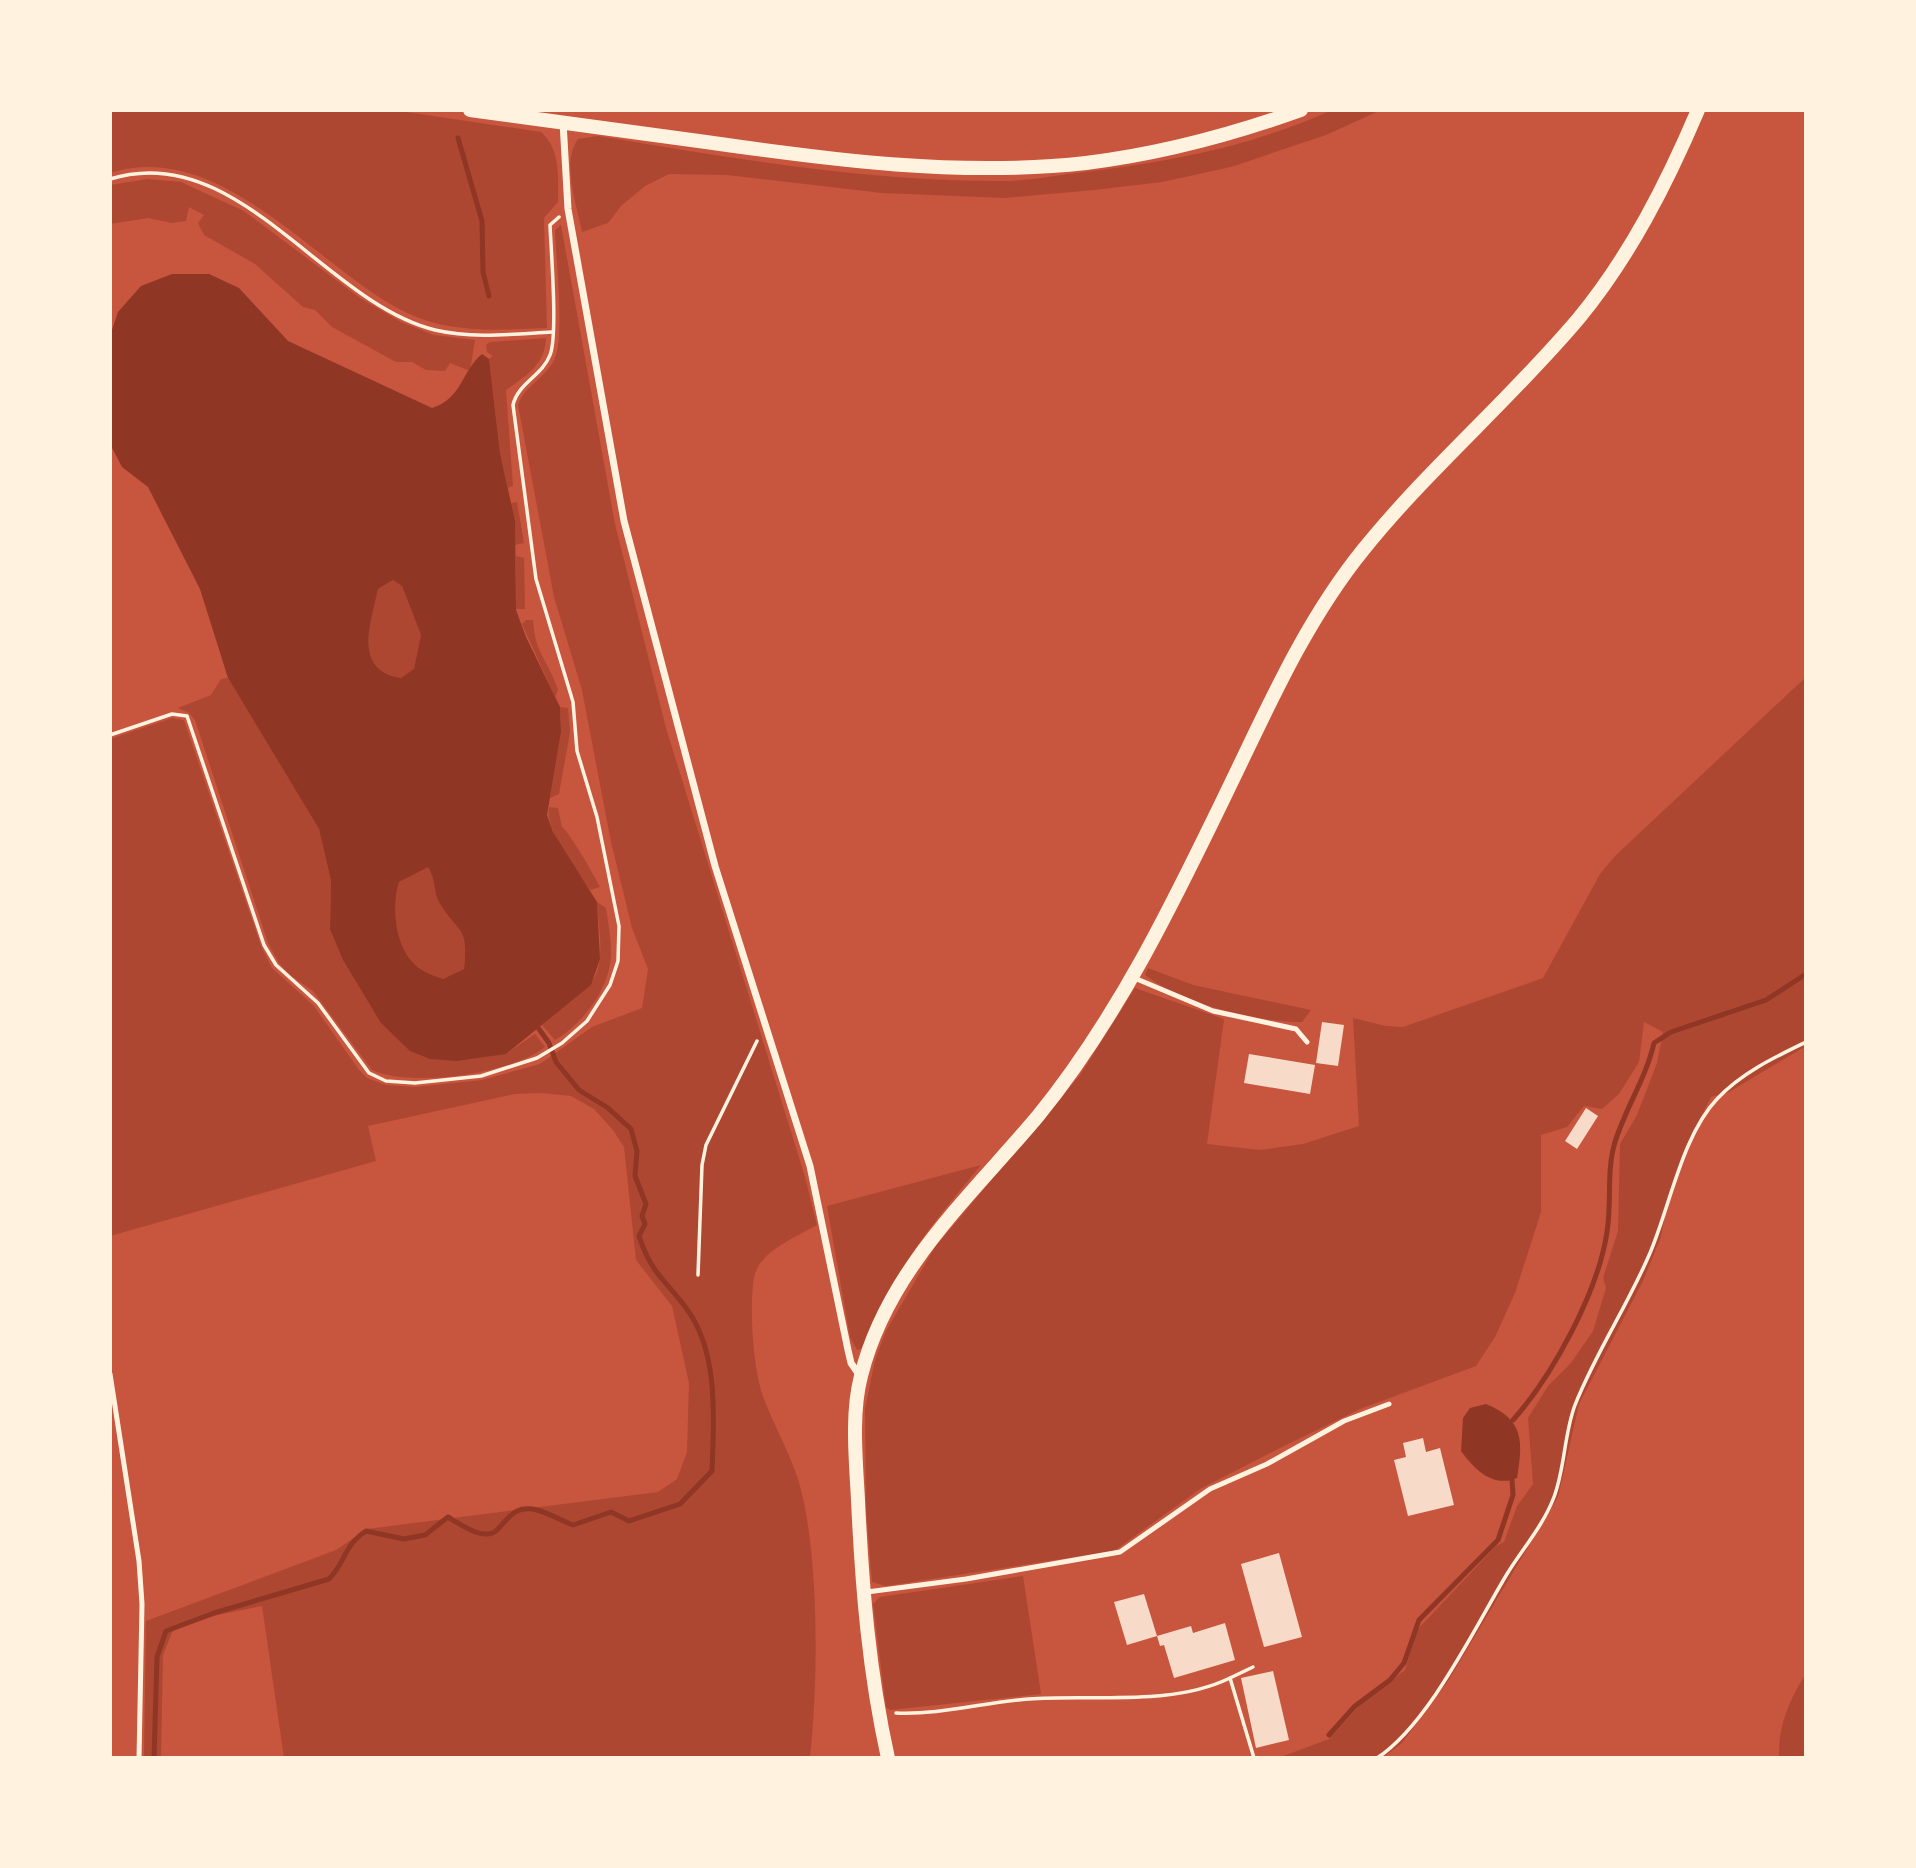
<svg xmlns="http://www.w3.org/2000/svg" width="1916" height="1868" font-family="Jost,sans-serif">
	<rect width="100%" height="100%" fill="#c8553d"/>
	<g fill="#ae4732">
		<path d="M110 110H393L541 132C561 150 558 177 558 202L544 218 547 328C500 330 449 334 405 312 317 268 221 138 110 173Z"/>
		<path d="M1332 110H1381L1326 135 1231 167 1162 182 1094 190 1005 198 882 193 727 175 669 174 645 186 621 206 608 223 582 232C577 205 561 163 578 139L598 136C732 158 866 182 1002 181 1027 181 1052 176 1076 173 1164 163 1251 147 1332 110Z"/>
		<path d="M148 179 181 182 244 211 360 298 401 322 434 335 475 340 470 371 450 363 445 371 426 370 412 362H396L332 327 315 310 303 307 255 264 204 235 198 223 204 215 189 207 186 221 172 223 148 218 110 224V185Z"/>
		<path d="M561 225 615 524 666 728 805 1177 817 1225C796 1237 758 1252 754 1278 749 1308 753 1371 764 1399 777 1433 796 1463 803 1498 819 1571 818 1683 810 1758H284L262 1606 217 1615 173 1630 163 1655 161 1758H144L146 1621 336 1550 367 1529 658 1492 677 1479 687 1452 689 1383 672 1306 636 1260 624 1147 613 1130 594 1109 571 1096 540 1093 515 1094 368 1126 376 1161 110 1236V739L172 718 184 720 261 946 272 968 314 1006 359 1070 367 1078 386 1085 415 1087 482 1080 540 1064 592 1027 642 1008 648 969 632 928 611 842 582 690 554 597 518 405C524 385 550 376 556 355 564 330 556 259 555 230Z"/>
		<path d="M546 338C545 365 527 375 506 390L513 486 508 488 500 453 489 359 493 356 487 352 486 345 490 342Z"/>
		<path d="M517 502 524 543 515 545 511 503Z"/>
		<path d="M516 556 524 558 525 609H516Z"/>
		<path d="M393 580 402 586 421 635 414 670 401 678C352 668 371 624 378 589Z"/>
		<path d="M526 620H533C535 655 548 659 558 690L555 697 522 624Z"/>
		<path d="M1806 677V1046L1729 1092 1711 1097 1693 1133 1668 1196 1661 1237 1643 1281 1579 1404 1558 1497 1448 1681 1402 1743 1382 1758H1278L1329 1739 1361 1704 1405 1670 1417 1630 1496 1546 1504 1542 1517 1506 1533 1484 1528 1418 1548 1386 1571 1363 1593 1331 1606 1288 1603 1278 1618 1231 1620 1144 1637 1115 1657 1063 1663 1032 1644 1022 1639 1062 1619 1094 1602 1109 1584 1106 1567 1127 1541 1135V1212L1515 1293 1495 1337 1476 1366 1360 1409 1280 1448 1200 1489 1114 1551 886 1586 872 1582 866 1509 865 1409 875 1360 886 1331 935 1247 1080 1075 1135 988 1224 1019 1207 1144 1260 1150 1303 1144 1359 1126 1353 1018 1386 1026 1403 1027 1543 978 1600 874 1615 856Z"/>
		<path d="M228 678 319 829 331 881 330 929 506 1054 535 1034 545 1047C511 1074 411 1088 372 1070L313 991 290 975 279 963 268 943 195 720 189 713 178 708 211 695 221 679Z"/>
		<path d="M560 707 568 708 570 732 559 794 550 798 561 732Z"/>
		<path d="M549 807 558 808 562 827C570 833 594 875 600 887L590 890C577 870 544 830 549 807Z"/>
		<path d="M428 866C436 878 433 893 440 904 462 936 468 926 464 969L443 979C436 976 428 974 422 970 395 954 391 908 399 882Z"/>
		<path d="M597 902 606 908C608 922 611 937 611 951 612 986 584 1023 555 1040L542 1025C557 1011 573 1000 588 986 608 968 598 926 597 902Z"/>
		<path d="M1148 968 1193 985 1311 1010 1302 1022C1256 1022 1183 1004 1145 975Z"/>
		<path d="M981 1165C930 1226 892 1273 862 1348L857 1350 850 1337 827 1206Z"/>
		<path d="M1023 1576 1041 1694 890 1710 886 1707 873 1604 880 1597Z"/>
		<path d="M1806 1673V1758H1779C1778 1725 1789 1701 1806 1673Z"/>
	</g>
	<g fill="#8f3625" fill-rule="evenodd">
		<path d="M172 274H209L239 288 288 341 432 408C462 399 462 370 482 354L489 359 500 453 515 521 516 610 526 637 560 707 561 732 547 815 553 832 597 902 600 959 591 985 506 1054 456 1061 430 1059 410 1051 381 1023 343 960 330 929 331 881 319 829 228 678 200 589 148 487 122 467 110 444V336L118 312 141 286ZM393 580 402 586 421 635 414 669 401 678C352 669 371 624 378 589ZM428 867C436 878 433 893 440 904 461 936 468 926 464 969L443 979C436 976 428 974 422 970 395 954 391 908 399 882Z"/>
		<path d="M1486 1404C1524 1420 1523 1441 1517 1478 1493 1488 1475 1470 1461 1451L1463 1418 1470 1408Z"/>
	</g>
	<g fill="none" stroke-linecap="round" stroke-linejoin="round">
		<g stroke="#8f3625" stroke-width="5">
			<path d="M458 138 482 221 483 272 489 296"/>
			<path d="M1513 1420C1553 1375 1598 1292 1607 1232 1612 1202 1606 1172 1615 1142 1626 1107 1646 1078 1654 1043L1671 1032 1766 1000 1806 974"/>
			<path d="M1329 1735 1355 1706 1390 1680 1404 1663 1419 1620 1498 1540 1513 1495 1512 1480"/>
			<path d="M154 1758 157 1657 166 1631 214 1613 329 1579C346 1562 343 1546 366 1531L404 1539 425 1535 448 1517C460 1524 484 1542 497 1530 503 1524 509 1515 517 1511 535 1503 556 1519 573 1525L611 1512 629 1521 680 1504 712 1471C714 1420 719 1351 686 1308 664 1278 652 1275 639 1236L645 1224 642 1216 646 1204 635 1176 637 1151 631 1129 608 1108 579 1090 556 1062 549 1043 539 1029"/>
		</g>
	</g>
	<g fill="#f7dbc8">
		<path d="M1322 1022 1344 1025 1338 1066 1316 1063Z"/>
		<path d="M1249 1054 1315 1065 1310 1094 1244 1083Z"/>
		<path d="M1586 1108 1598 1116 1577 1149 1565 1141Z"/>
		<path d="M1423 1438 1426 1452 1440 1448 1454 1505 1408 1516 1394 1460 1406 1457 1403 1443Z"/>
		<path d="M1279 1553 1302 1637 1264 1647 1241 1564Z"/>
		<path d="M1144 1594 1157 1636 1127 1645 1114 1602Z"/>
		<path d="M1225 1623 1235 1660 1174 1678 1164 1645 1160 1646 1157 1636 1191 1626 1193 1633Z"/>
		<path d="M1273 1671 1289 1740 1256 1748 1241 1678Z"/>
	</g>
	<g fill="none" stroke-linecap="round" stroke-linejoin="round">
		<g stroke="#fff3e0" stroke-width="3.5">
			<path d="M110 179C237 139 324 303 435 330 473 339 514 334 552 332"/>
			<path d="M110 735 172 714 187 716 264 945 276 965 318 1003 369 1073 386 1081 415 1083 481 1076 537 1058 562 1043 587 1021 610 985 618 961 619 926 597 817 577 751 573 702 536 579 513 405C518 383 542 376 550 355 558 336 551 250 550 225L559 217"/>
			<path d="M698 1275 702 1165 706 1145 757 1041"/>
			<path d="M1230 1678 1253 1667"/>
			<path d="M896 1713C940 1715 985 1702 1029 1699 1094 1694 1170 1707 1230 1678L1254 1758"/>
			<path d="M1377 1758C1429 1724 1475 1627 1507 1574 1523 1548 1543 1526 1554 1497 1565 1468 1564 1434 1575 1405 1596 1352 1628 1305 1650 1253 1670 1206 1682 1136 1717 1099 1741 1073 1775 1057 1806 1042"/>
		</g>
		<g stroke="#fff3e0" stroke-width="5">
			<path d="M1132 977 1213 1011 1296 1029 1307 1042"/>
			<path d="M110 1374 139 1561 142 1604 139 1758"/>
			<path d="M867 1592 966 1579 1120 1552 1210 1489 1267 1464 1344 1421 1389 1404"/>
		</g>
		<path stroke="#fff3e0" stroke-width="7" d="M563 122 568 209 624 521 715 866 810 1166 848 1350 851 1363 860 1376"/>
		<g stroke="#fff3e0" stroke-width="14">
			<path d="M470 110C549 121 628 131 706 142 831 160 960 177 1086 163 1160 154 1231 135 1301 110"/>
			<path d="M888 1758C869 1673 862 1587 858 1500 856 1461 851 1414 861 1376 887 1270 971 1196 1038 1116 1121 1014 1178 893 1235 775 1272 698 1308 618 1363 550 1429 468 1511 399 1579 318 1630 256 1667 183 1698 110"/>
		</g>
	</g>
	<rect width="1916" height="1868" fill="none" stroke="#fff3e0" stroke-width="224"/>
</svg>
